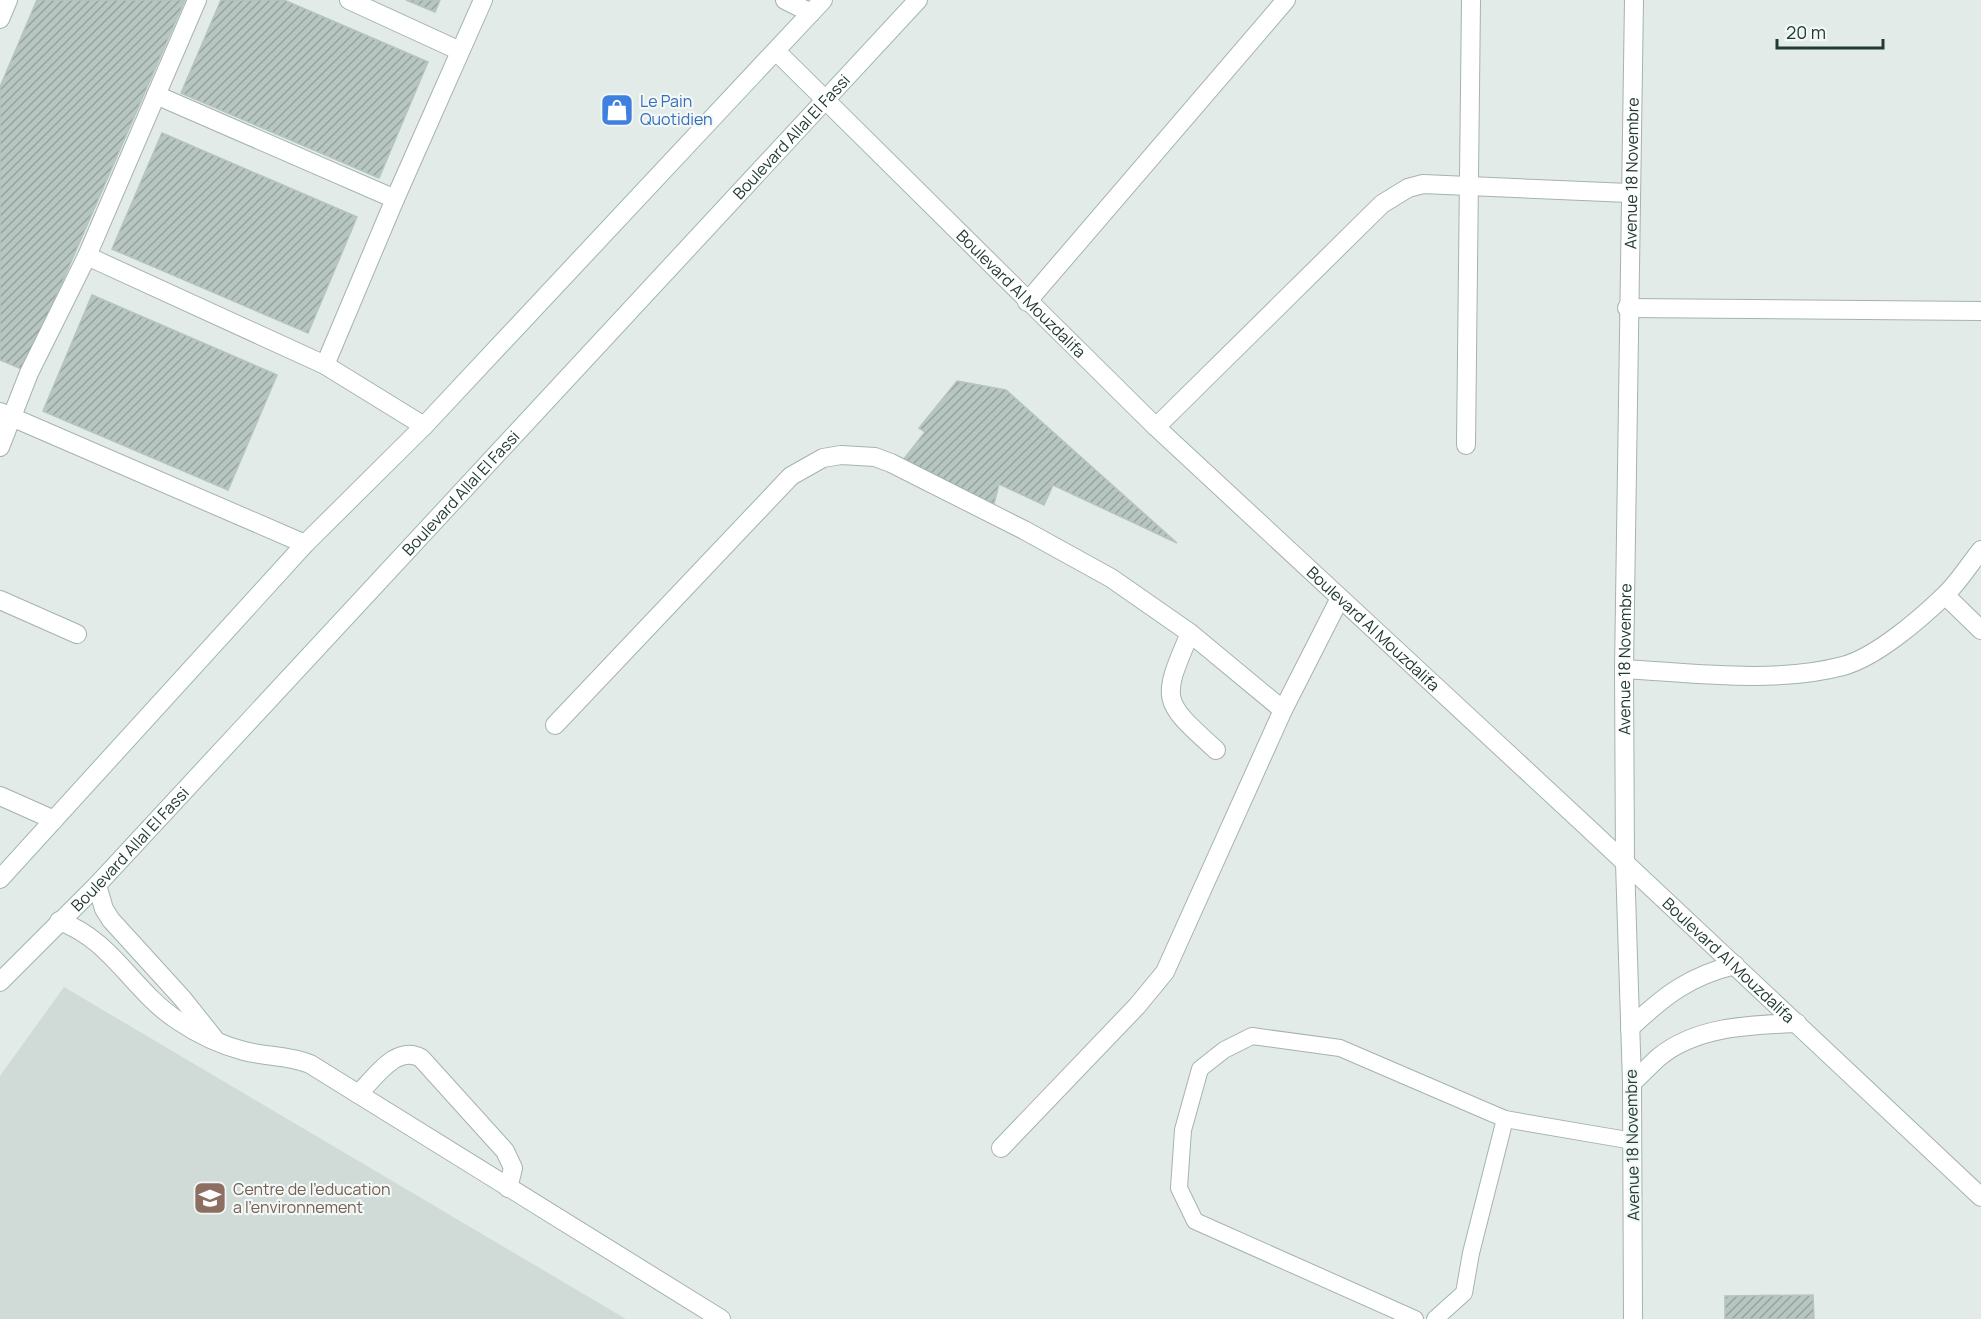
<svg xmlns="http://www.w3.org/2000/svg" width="1981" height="1319" font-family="Manrope,sans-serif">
	<defs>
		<pattern id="building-hatch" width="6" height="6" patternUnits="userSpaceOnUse" patternTransform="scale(1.5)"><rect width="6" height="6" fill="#b8c6c1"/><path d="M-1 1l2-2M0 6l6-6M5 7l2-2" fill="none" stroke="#95a29e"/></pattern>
	</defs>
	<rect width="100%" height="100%" fill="#e2ebe8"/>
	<path fill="#d0dbd7" d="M64 987 626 1319H0V1076Z"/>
	<g fill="url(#building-hatch)" stroke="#b5c4bf" stroke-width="1.5">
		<path d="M37 0H185L24 370 0 360V87Z"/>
		<path d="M221 0H284L428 62 379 178 181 93Z"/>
		<path d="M406 0H440L435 12Z"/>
		<path d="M162 133 357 217 308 333 112 249Z"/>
		<path d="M92 295 277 375 228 490 43 411Z"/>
		<path d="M957 381 1006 390 1177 543 1053 485 1044 505 999 484 994 504 900 464 925 432 919 428Z"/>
		<path d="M1813 1295 1814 1319H1725V1296Z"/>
	</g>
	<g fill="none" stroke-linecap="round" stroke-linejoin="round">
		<g stroke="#a5b3af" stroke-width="18">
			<g id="service">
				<path d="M1505 1119 1633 1141"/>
				<path d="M1415 1319 1195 1221 1179 1188 1183 1130 1200 1069 1224 1050 1252 1036 1340 1048 1505 1119 1471 1253 1464 1293 1435 1319"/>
			</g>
		</g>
		<g stroke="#a5b3af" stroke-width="20">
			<g id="minor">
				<path d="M349 0 460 51"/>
				<path d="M785 0 811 13"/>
				<path d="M0 19 8 0"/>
				<path id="s1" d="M776 51 1156 427 1586 826 1981 1197"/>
				<path d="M156 95 395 199"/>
				<path d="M87 256 325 365 424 426"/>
				<path d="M1027 302 1286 0"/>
				<path d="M1627 308 1981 311"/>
				<path d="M325 365 395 199 483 0"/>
				<path d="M0 412 305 544"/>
				<path d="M1156 427 1382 204 1408 188 1423 184 1629 193"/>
				<path d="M1466 445 1471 0"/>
				<path d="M0 447 29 373 87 256 197 0"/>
				<path d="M1945 595 1981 630"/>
				<path d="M0 600 77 634"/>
				<path d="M1190 633C1161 701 1161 700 1216 750"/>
				<path d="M1624 669C1693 673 1775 684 1843 666 1876 657 1919 620 1944 596 1958 583 1969 565 1981 550"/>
				<path d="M555 725 791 476 823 458 841 455 875 457 891 463 1024 530 1111 578 1190 633 1283 710"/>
				<path d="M0 796 54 820"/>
				<path d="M97 885 104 909 111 920 182 998 214 1038"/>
				<path d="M59 921C111 939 133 991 177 1020 196 1033 221 1045 244 1051 267 1057 288 1055 310 1064L721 1319"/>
				<path d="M358 1094C375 1078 396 1044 421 1058L505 1151 513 1168 508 1188"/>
				<path d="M1001 1148 1137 1006 1165 972 1283 710 1340 598"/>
			</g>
		</g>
		<g stroke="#a5b3af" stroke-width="20">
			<g id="tertiary">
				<path d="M1630 1028C1664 996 1689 976 1735 965"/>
				<path d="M1632 1083C1641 1075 1650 1065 1659 1057 1697 1026 1751 1025 1797 1023"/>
				<path id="s2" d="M1633 1319 1632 1083 1625 863 1624 669 1634 0"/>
			</g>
		</g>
		<g stroke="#a1b6b0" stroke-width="20">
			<g id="secondary">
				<path d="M0 879 305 544 424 426 823 0"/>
				<path id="s3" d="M0 982 97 885 918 0"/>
			</g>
		</g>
		<use href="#service" stroke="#fff" stroke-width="16"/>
		<use href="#minor" stroke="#fff" stroke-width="18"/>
		<use href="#tertiary" stroke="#fff" stroke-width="18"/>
		<use href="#secondary" stroke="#fff" stroke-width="18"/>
	</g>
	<defs>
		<g id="shop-square" transform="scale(1.725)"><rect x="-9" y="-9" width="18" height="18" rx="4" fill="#3f7fe0" stroke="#f2f8f5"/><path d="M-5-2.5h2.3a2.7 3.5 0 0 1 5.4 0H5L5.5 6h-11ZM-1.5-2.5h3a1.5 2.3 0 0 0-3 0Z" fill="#fff"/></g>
		<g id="school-square" transform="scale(1.725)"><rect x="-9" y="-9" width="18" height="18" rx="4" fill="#8d6e63" stroke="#f2f8f5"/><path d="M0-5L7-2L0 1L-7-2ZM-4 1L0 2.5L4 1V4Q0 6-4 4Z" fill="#fff"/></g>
	</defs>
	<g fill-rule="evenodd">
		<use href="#shop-square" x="617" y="110"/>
		<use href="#school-square" x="210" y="1198"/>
	</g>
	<g text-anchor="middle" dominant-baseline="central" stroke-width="4.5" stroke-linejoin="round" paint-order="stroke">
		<g font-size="16" fill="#366cbe" stroke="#f2f8f5" text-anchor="start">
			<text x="640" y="101">Le Pain<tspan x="640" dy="18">Quotidien</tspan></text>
		</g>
		<g font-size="16" fill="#233b36" stroke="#f2f8f5">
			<text stroke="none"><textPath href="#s3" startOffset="1158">Boulevard Allal El Fassi</textPath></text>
			<text stroke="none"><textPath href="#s2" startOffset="1146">Avenue 18 Novembre</textPath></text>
			<text stroke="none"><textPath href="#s1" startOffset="345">Boulevard Al Mouzdalifa</textPath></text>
			<text stroke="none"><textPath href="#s3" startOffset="672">Boulevard Allal El Fassi</textPath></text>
			<text stroke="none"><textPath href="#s1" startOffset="831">Boulevard Al Mouzdalifa</textPath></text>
			<text stroke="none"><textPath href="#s2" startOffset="660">Avenue 18 Novembre</textPath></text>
			<text stroke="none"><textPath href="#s3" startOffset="186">Boulevard Allal El Fassi</textPath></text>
			<text stroke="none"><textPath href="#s1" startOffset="1317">Boulevard Al Mouzdalifa</textPath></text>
			<text transform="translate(1632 1145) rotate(-91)">Avenue 18 Novembre</text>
		</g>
		<g font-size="16" fill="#785e54" stroke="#f2f8f5" text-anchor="start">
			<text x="233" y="1189">Centre de l'education<tspan x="233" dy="18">a l'environnement</tspan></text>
		</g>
	</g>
	<path d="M1777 39v9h106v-9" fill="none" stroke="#233b36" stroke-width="3"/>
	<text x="1786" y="39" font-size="18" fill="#233b36" stroke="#f2f8f5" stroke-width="4.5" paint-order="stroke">20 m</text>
</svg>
